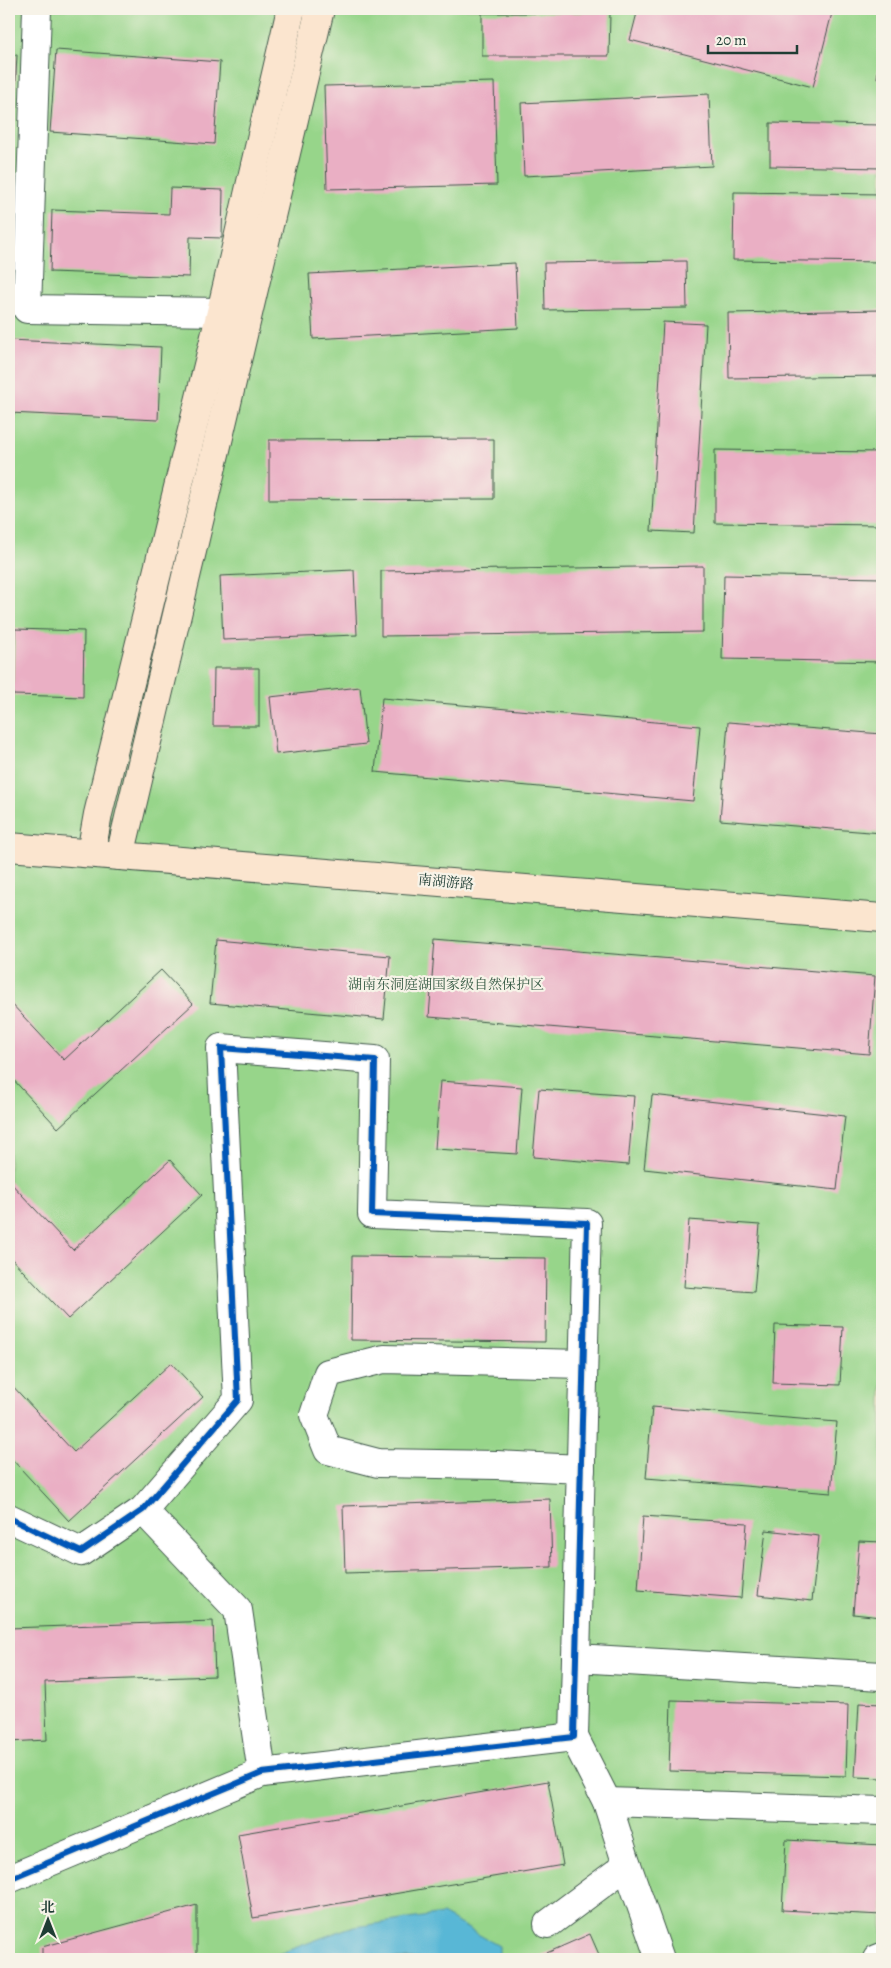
<svg xmlns="http://www.w3.org/2000/svg" width="891" height="1968" font-family="Alegreya,'Noto Serif SC',serif">
	<rect width="100%" height="100%" fill="#f7f3e8"/>
	<filter id="ink" filterUnits="userSpaceOnUse"><feTurbulence type="fractalNoise" baseFrequency=".02" numOctaves="2"/><feDisplacementMap in="SourceGraphic" scale="10" xChannelSelector="R" yChannelSelector="G"/><feConvolveMatrix kernelMatrix="1 2 1 2 8 2 1 2 1" color-interpolation-filters="sRGB"/></filter>
	<filter id="wash" filterUnits="userSpaceOnUse"><feTurbulence type="fractalNoise" baseFrequency=".0096" numOctaves="4" result="noise"/><feDisplacementMap in="SourceGraphic" scale="20" xChannelSelector="R" yChannelSelector="G"/><feGaussianBlur stdDeviation="1.12" result="paint"/><feColorMatrix in="noise" values="0 0 0 0 0 0 0 0 0 0 0 0 0 0 0 0 0 1.4 0 .05"/><feComposite in="paint" operator="in"/></filter>
	<g filter="url(#wash)">
		<rect width="100%" height="100%" fill="#eee2c3"/>
		<rect fill="#97d58a" stroke="#5b895f" x="9" y="9" width="873" height="1950"/>
		<path fill="#58b7d6" stroke="#3c7a85" d="M442 1914 499 1946V1959H265L348 1928Z"/>
		<g id="blocks">
			<g fill="#eaafc4">
				<path d="M638 9H833L813 87 630 40Z"/>
				<path d="M482 13H610L609 56H482Z"/>
				<path d="M56 50 220 62 214 144 50 132Z"/>
				<path d="M881 50H882V79L877 78Z"/>
				<path d="M9 55H17L13 133 9 132Z"/>
				<path d="M494 82 497 185 327 189 324 86Z"/>
				<path d="M709 94 712 166 524 176 521 103Z"/>
				<path d="M770 123 882 125V168L770 166Z"/>
				<path d="M170 188 223 190 222 238 190 237 189 277 50 272 52 210 169 214Z"/>
				<path d="M734 192 882 194V262L733 260Z"/>
				<path d="M9 200 15 201 14 270H9Z"/>
				<path d="M686 261 687 308 545 310 544 263Z"/>
				<path d="M515 263 518 328 313 339 309 274Z"/>
				<path d="M882 310V376L729 378 728 313Z"/>
				<path d="M663 322 706 324 694 533 651 531Z"/>
				<path d="M9 340 161 347 158 420 9 413Z"/>
				<path d="M494 439V499L269 500V440Z"/>
				<path d="M715 450 882 452V525L715 523Z"/>
				<path d="M703 566V632L381 636V571Z"/>
				<path d="M354 570 357 635 223 640 220 576Z"/>
				<path d="M724 575 882 578V662L722 659Z"/>
				<path d="M15 629 84 631 83 697 13 695Z"/>
				<path d="M214 668H259V726H213Z"/>
				<path d="M360 687 366 744 276 754 270 697Z"/>
				<path d="M382 698 700 726 693 801 375 772Z"/>
				<path d="M728 722 882 734V833L720 820Z"/>
				<path d="M435 939 875 976 869 1054 429 1017Z"/>
				<path d="M216 940 390 956 384 1019 210 1003Z"/>
				<path d="M161 970 193 1004 58 1128 9 1075V1001L64 1060Z"/>
				<path d="M440 1081 522 1087 517 1154 435 1149Z"/>
				<path d="M539 1089 634 1096 628 1165 533 1157Z"/>
				<path d="M652 1095 845 1116 837 1190 644 1169Z"/>
				<path d="M170 1160 202 1195 68 1319 9 1256V1181L73 1250Z"/>
				<path d="M689 1220 760 1225 754 1292 684 1287Z"/>
				<path d="M352 1256 546 1258 545 1342 351 1340Z"/>
				<path d="M775 1325 843 1327 840 1385 773 1383Z"/>
				<path d="M171 1363 203 1397 69 1521 9 1456V1382L74 1452Z"/>
				<path d="M652 1407 837 1422 831 1493 646 1478Z"/>
				<path d="M550 1499 552 1567 345 1573 343 1506Z"/>
				<path d="M643 1516 747 1523 741 1598 638 1590Z"/>
				<path d="M766 1530 819 1536 812 1601 758 1595Z"/>
				<path d="M859 1541 882 1542V1617L853 1614Z"/>
				<path d="M213 1621 215 1676 45 1682 47 1740 9 1742V1628Z"/>
				<path d="M671 1700 848 1705 846 1776 669 1771Z"/>
				<path d="M859 1703 882 1704V1778L855 1777Z"/>
				<path d="M548 1781 563 1865 253 1918 238 1834Z"/>
				<path d="M786 1840 882 1845V1915L782 1910Z"/>
				<path d="M197 1905V1959H42V1947Z"/>
				<path d="M590 1934 601 1959H533Z"/>
			</g>
		</g>
	</g>
	<g filter="url(#ink)">
		<use href="#blocks" fill-opacity="0" stroke="#3e5649" stroke-width="1"/>
		<g fill="none" stroke-linecap="round" stroke-linejoin="round">
			<g stroke="#3e5649" stroke-width="30">
				<g id="street">
					<path d="M37 9 27 309 221 312"/>
					<path d="M581 1469 497 1465 378 1463 328 1450 314 1415 328 1373 384 1359 583 1364"/>
					<path d="M143 1510 238 1610 262 1773"/>
					<path d="M9 1518 81 1552 143 1510 238 1400 221 1048 375 1060 372 1214 587 1223 574 1737 262 1773 9 1879"/>
					<path d="M576 1658 882 1676"/>
					<path d="M607 1802 882 1811"/>
					<path d="M627 1865 660 1959"/>
					<path d="M548 1924 627 1865 607 1802 574 1737"/>
					<path d="M877 1959 882 1957"/>
				</g>
			</g>
			<g stroke="#3e5649" stroke-width="30">
				<g id="secondary">
					<path d="M9 847 882 918"/>
					<path d="M91 853 98 814 221 312 291 9"/>
					<path d="M120 856 320 9"/>
				</g>
			</g>
			<use href="#street" stroke="#fff" stroke-width="28"/>
			<use href="#secondary" stroke="#fbe5cf" stroke-width="28"/>
			<g stroke="#f7f3e8" stroke-width="9">
				<path id="cycleway" d="M9 1518 81 1552 143 1510 238 1400 221 1048 375 1060 372 1214 587 1223 574 1737 262 1773 9 1879"/>
			</g>
			<use href="#cycleway" stroke="#0057b8" stroke-width="6"/>
		</g>
	</g>
	<g text-anchor="middle" dominant-baseline="central" stroke-width="4.5" stroke-linejoin="round" paint-order="stroke">
		<g font-size="14" fill="#1f3d34" stroke="#f7f3e8">
			<text transform="translate(446 882) rotate(5)">南湖游路</text>
		</g>
		<g font-size="14" fill="#375b45" stroke="#f7f3e8">
			<text x="446" y="984">湖南东洞庭湖国家级自然保护区</text>
		</g>
	</g>
	<rect width="891" height="1968" fill="none" stroke="#f7f3e8" stroke-width="30"/>
	<g transform="translate(48 1920)" stroke="#f7f3e8" stroke-width="4" paint-order="stroke">
	<path d="M0-4L9 19L0 12L-9 19Z" fill="#1f3d34"/>
	<text y="-8" font-size="14" font-weight="bold" text-anchor="middle" fill="#1f3d34">北</text>
	</g>
	<path d="M708 45v8h89v-8" fill="none" stroke="#1f3d34" stroke-width="2.5"/>
	<text x="716" y="45" font-size="15" fill="#1f3d34" stroke="#f7f3e8" stroke-width="4" paint-order="stroke">20 m</text>
</svg>
